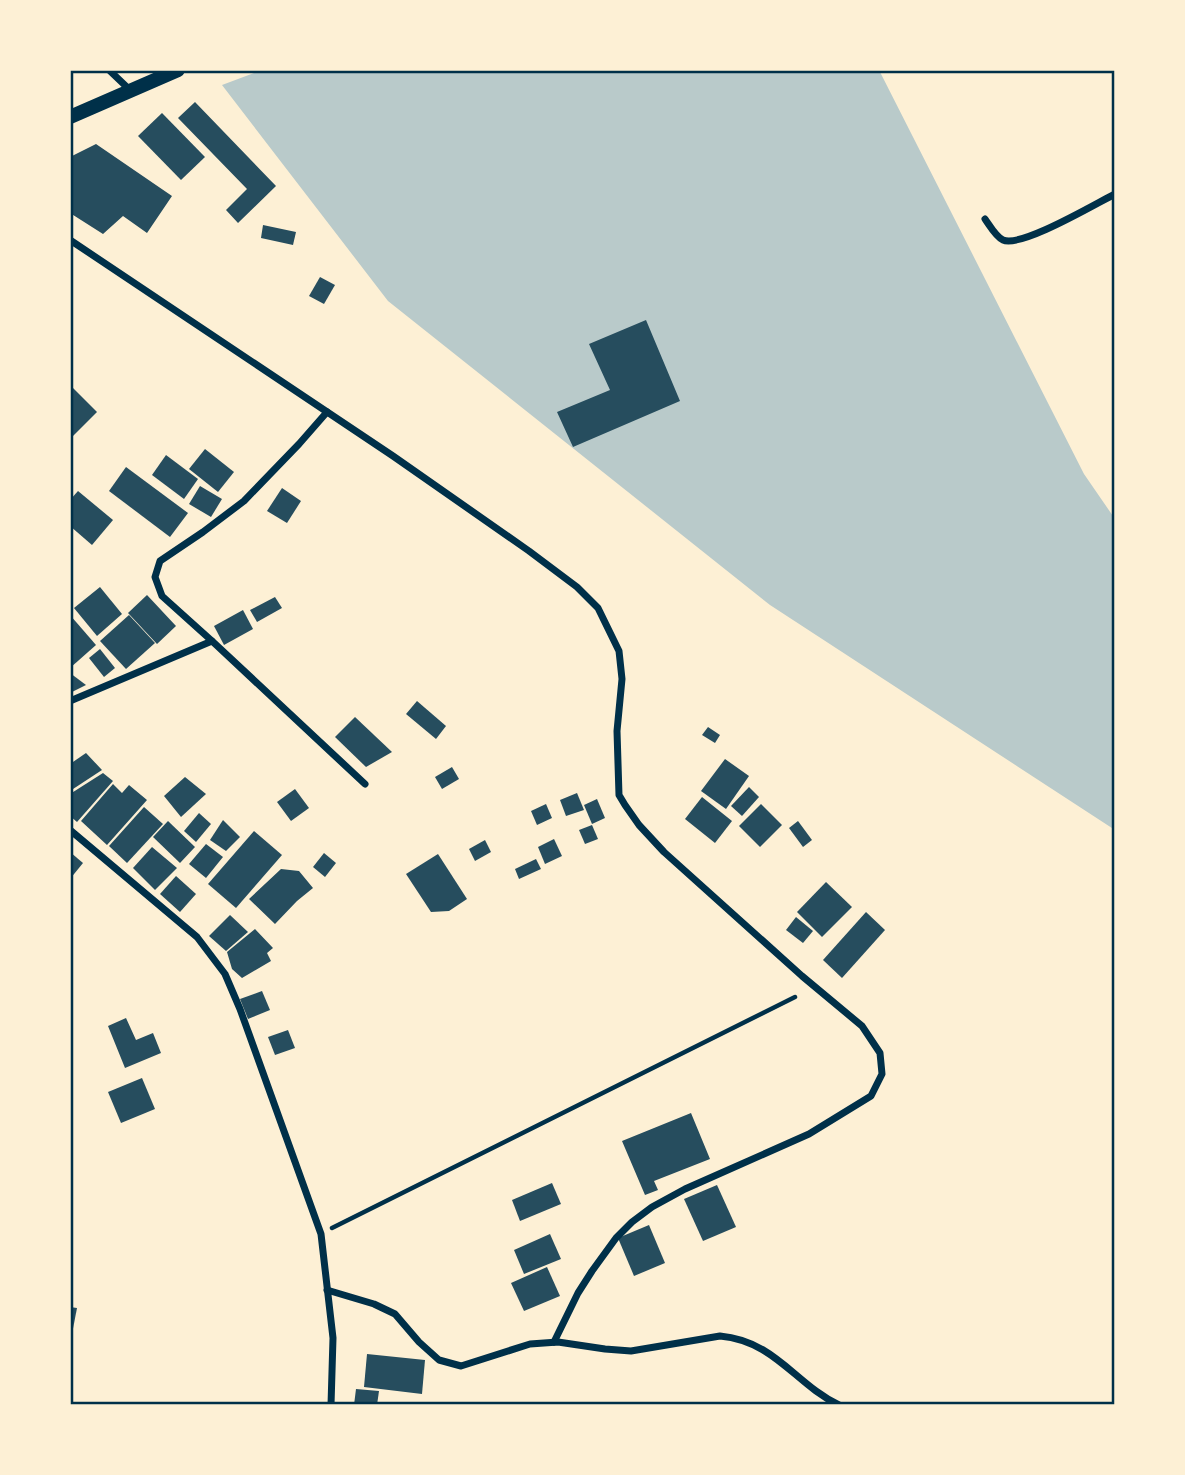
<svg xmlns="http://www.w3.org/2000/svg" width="1185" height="1475" font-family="'Playfair Display',serif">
	<rect width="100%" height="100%" fill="#fdf0d5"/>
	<path fill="#b9caca" d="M262 70H879L1084 474 1115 519V830L770 605 388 301 222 85Z"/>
	<g fill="#264d5e">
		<path d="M195 102 276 186 238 223 226 210 247 189 178 118Z"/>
		<path d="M162 113 205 157 181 180 138 136Z"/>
		<path d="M96 144 172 196 147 233 123 216 103 234 70 213V157Z"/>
		<path d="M263 225 296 232 293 245 261 238Z"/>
		<path d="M320 277 335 285 324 304 309 296Z"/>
		<path d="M646 320 680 401 573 447 557 412 610 390 589 344Z"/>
		<path d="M70 385 97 412 70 439Z"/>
		<path d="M205 449 234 472 218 492 189 469Z"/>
		<path d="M166 455 198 479 184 499 152 475Z"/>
		<path d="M126 467 188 513 170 537 109 491Z"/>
		<path d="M200 486 222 499 211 517 189 504Z"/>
		<path d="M282 488 301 501 287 523 267 511Z"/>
		<path d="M78 491 113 520 92 545 70 526V500Z"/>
		<path d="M100 587 122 614 97 636 74 608Z"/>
		<path d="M147 595 176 626 157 644 128 613Z"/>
		<path d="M275 597 282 608 257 622 250 610Z"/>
		<path d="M243 610 253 629 224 645 214 626Z"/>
		<path d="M70 615 96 645 70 668Z"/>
		<path d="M129 615 155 643 126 669 100 641Z"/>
		<path d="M100 649 115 668 104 677 89 658Z"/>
		<path d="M70 673 86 685 70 693Z"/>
		<path d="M417 701 446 726 436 739 406 714Z"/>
		<path d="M355 717 392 752 366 767 335 737Z"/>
		<path d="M708 727 720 735 715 743 702 735Z"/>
		<path d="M86 753 102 770 70 791V764Z"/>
		<path d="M725 759 749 776 726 809 701 791Z"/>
		<path d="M452 767 459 779 442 789 435 777Z"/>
		<path d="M103 773 113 781 77 822 70 816V794Z"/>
		<path d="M185 777 206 794 181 817 164 796Z"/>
		<path d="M113 784 122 793 129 785 147 800 107 845 81 821Z"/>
		<path d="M749 787 759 797 742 816 731 806Z"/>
		<path d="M295 789 309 808 291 821 277 802Z"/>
		<path d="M577 793 584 810 566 816 560 800Z"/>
		<path d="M702 797 732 821 715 843 685 819Z"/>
		<path d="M597 799 605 818 592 824 584 805Z"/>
		<path d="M546 804 552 818 537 825 531 811Z"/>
		<path d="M761 804 782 825 760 847 739 826Z"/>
		<path d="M144 807 163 824 127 863 109 846Z"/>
		<path d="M199 813 211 824 196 842 184 831Z"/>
		<path d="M223 820 240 837 226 851 210 840Z"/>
		<path d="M168 821 195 847 180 863 153 837Z"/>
		<path d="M798 821 812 840 803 847 789 828Z"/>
		<path d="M592 825 598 839 585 844 579 830Z"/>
		<path d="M254 831 282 855 236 908 208 884Z"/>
		<path d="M554 839 562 856 545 864 538 847Z"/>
		<path d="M485 840 491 852 475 861 469 849Z"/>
		<path d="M206 844 223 857 206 878 189 864Z"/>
		<path d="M152 847 177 868 155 890 133 868Z"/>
		<path d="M70 852 83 863 70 879Z"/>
		<path d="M324 853 336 863 325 877 313 867Z"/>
		<path d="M438 854 467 899 449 911 431 912 406 874Z"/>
		<path d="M536 859 541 869 519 879 515 869Z"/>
		<path d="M281 869 299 871 313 888 297 901 275 924 249 899Z"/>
		<path d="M176 876 196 894 180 912 160 894Z"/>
		<path d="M826 882 852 907 822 937 797 912Z"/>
		<path d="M866 912 885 930 842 978 823 960Z"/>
		<path d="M230 915 248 932 226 951 209 936Z"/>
		<path d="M796 917 813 931 803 943 786 930Z"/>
		<path d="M255 929 273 948 267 953 271 961 242 978 232 969 227 952Z"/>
		<path d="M262 991 270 1010 248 1019 240 999Z"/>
		<path d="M126 1018 136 1040 153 1033 161 1053 125 1068 108 1026Z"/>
		<path d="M288 1030 295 1048 275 1055 268 1037Z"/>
		<path d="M142 1078 155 1109 121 1123 108 1092Z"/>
		<path d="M691 1113 710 1159 654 1181 658 1190 645 1195 622 1141Z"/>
		<path d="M552 1183 561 1204 520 1221 512 1200Z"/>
		<path d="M717 1185 736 1227 703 1241 684 1199Z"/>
		<path d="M649 1225 665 1263 634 1276 618 1238Z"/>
		<path d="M550 1234 561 1259 524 1274 514 1250Z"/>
		<path d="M547 1267 560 1296 524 1311 511 1283Z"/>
		<path d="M70 1307 77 1308 71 1339H70Z"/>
		<path d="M367 1354 425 1360 422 1394 364 1387Z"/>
		<path d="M356 1389 379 1391 377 1405H354Z"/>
	</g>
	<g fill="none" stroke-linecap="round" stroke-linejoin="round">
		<path stroke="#003049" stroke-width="4.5" d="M332 1228 795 997"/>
		<g stroke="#003049" stroke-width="7">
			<path d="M109 70 131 91"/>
			<path d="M985 219C990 226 996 237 1003 240 1021 248 1095 204 1115 194"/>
			<path d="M70 240 393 456 529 551 577 587 598 608 619 651 622 679 617 731 619 795 625 805 639 825 664 852 802 976 862 1026 880 1053 882 1074 871 1096 809 1134 685 1189 652 1207 632 1222 616 1238 592 1271 578 1293 554 1342"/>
			<path d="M212 641 162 596 155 577 160 561 203 532 244 501 299 444 327 412"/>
			<path d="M70 701 212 641 365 784"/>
			<path d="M70 830 197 937 225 974 240 1009 321 1234 333 1338 331 1405"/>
			<path d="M327 1290 374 1304 395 1314 419 1342 439 1360 461 1366 530 1344 558 1342 605 1349 631 1351 720 1336C775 1341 795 1384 839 1405"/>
		</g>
		<path stroke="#003049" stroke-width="14" d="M70 117 178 70"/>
	</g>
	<rect width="1185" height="1475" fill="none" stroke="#fdf0d5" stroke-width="144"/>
	<rect x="72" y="72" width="1041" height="1331" fill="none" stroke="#003049" stroke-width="2.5"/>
</svg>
